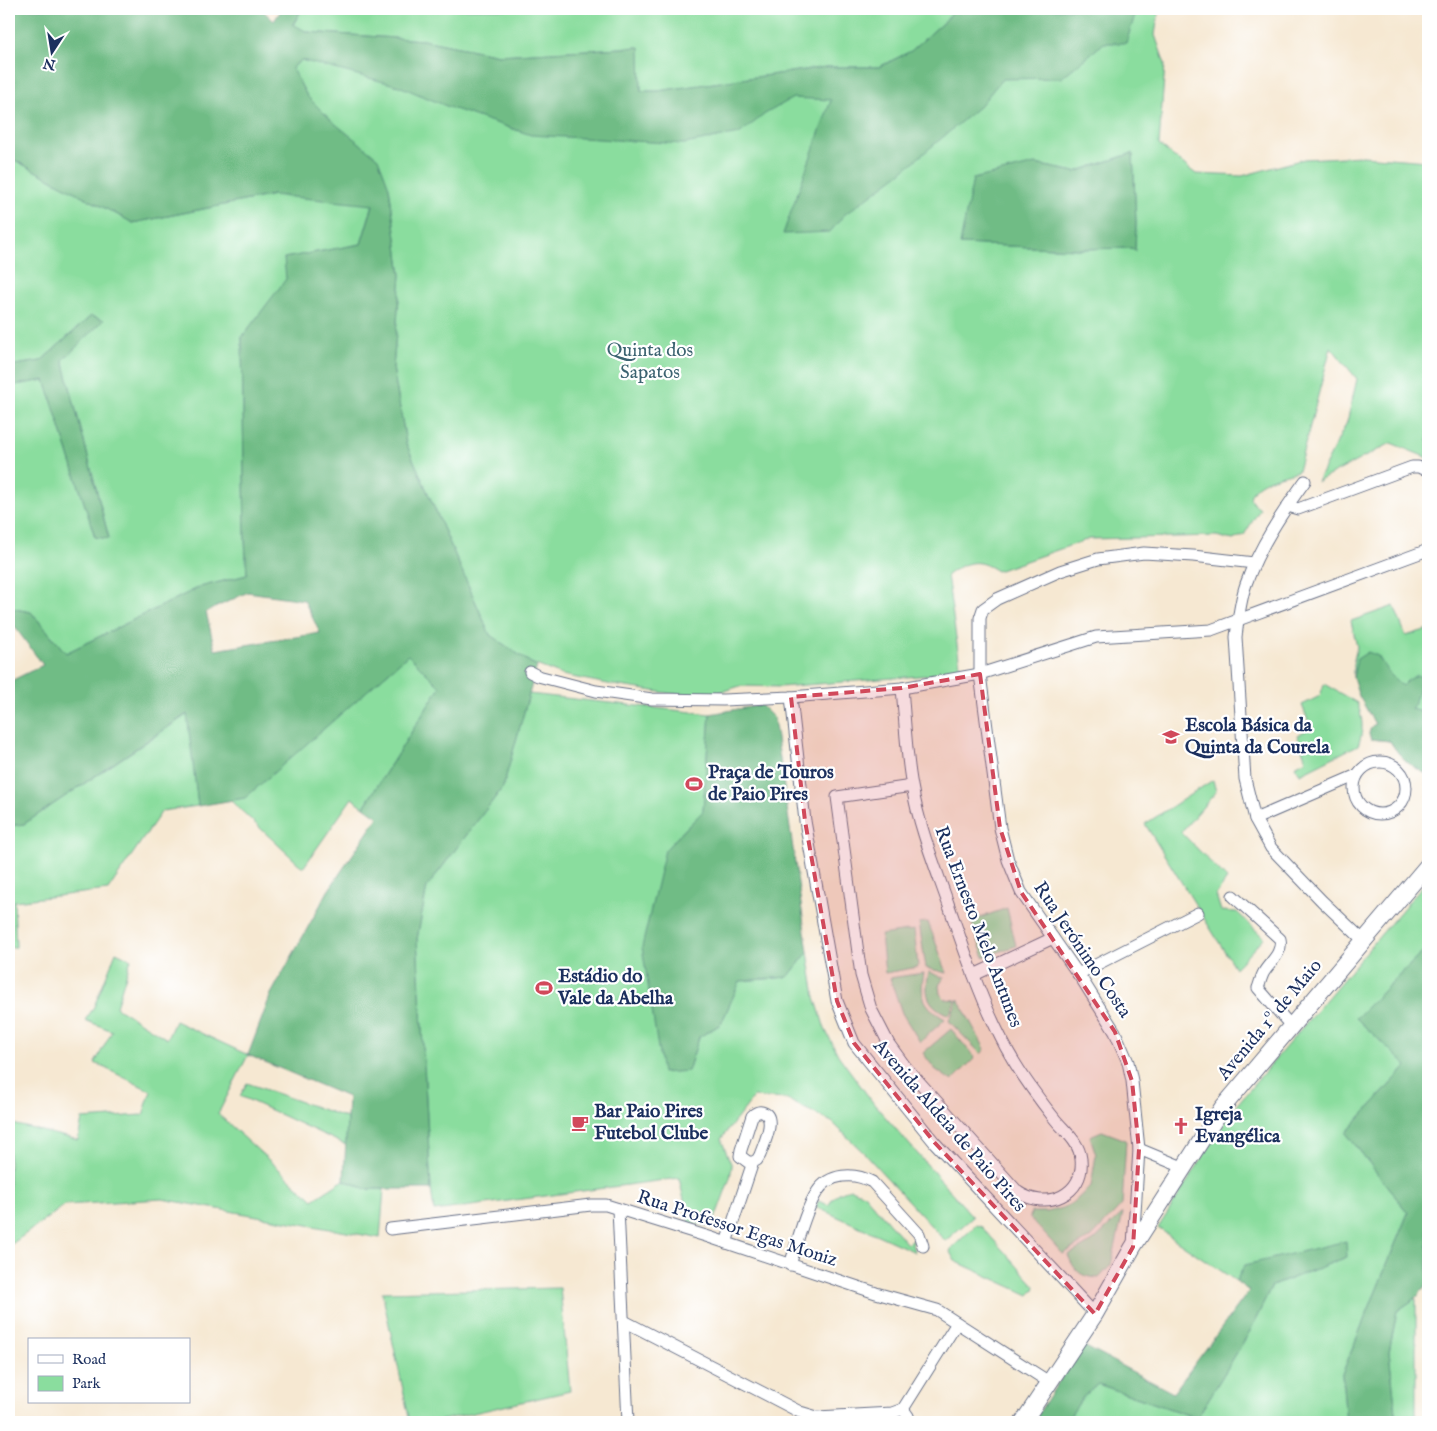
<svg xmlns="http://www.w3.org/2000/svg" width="1437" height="1431" font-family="'IM FELL English',serif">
	<rect width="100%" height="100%" fill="#fff"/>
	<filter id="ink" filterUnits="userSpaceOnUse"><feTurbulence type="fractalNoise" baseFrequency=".02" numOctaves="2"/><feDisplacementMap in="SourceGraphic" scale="10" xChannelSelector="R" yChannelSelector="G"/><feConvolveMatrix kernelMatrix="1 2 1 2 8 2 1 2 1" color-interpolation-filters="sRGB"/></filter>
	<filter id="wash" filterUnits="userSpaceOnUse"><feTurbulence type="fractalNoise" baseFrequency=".0096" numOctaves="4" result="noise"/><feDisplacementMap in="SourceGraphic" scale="20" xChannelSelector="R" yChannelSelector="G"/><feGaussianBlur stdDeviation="1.12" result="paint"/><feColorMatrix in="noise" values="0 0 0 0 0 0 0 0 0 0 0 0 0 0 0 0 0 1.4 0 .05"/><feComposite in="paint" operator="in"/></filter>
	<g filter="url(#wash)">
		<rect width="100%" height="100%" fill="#f6e8d2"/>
		<g fill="#8add9e" stroke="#52867e" fill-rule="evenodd">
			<path d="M302 9H955L947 19 911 51 879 67H826L658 91H641L639 47 499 55 423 40 307 32 293 25Z"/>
			<path d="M974 9H1159L1155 35 1165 64 1159 145 1196 174 1242 176 1304 159 1362 156 1428 161V458L1391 443 1317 482 1347 422 1357 379 1331 347 1298 471C1283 476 1254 479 1250 498L1254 504 1260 509 1244 535 1233 540 1216 536 1089 539 997 571C976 557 966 562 947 575L960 665 955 671 944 674 780 687 740 686 711 695 673 694 613 685 562 675 531 663 490 635 406 443 393 368 401 275 389 187 333 122 307 96 292 68 301 60 588 103 888 83ZM1133 153 1136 223 1135 251 1132 248 1078 249 960 244 1035 164 1075 172Z"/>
			<path d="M9 157 133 223 274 195 373 204 361 244 284 258 287 279 242 337 245 539 247 575 200 587 66 653 31 612 9 608V386L45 380 95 537 109 538 63 360 91 316 41 361 9 366Z"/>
			<path d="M1394 606 1406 636 1428 629V774C1412 768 1399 756 1390 741L1371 739 1369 734 1375 724 1353 677V664L1357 647 1351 621Z"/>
			<path d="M408 655 440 687 364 807 352 798 303 868 230 800 245 797Z"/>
			<path d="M1324 684 1357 703C1363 718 1364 731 1358 745L1300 774 1295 766 1306 760 1297 735 1311 728 1302 705 1320 696Z"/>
			<path d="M529 694 710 714 703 811 665 850 688 1071 699 1037 721 1024 740 981 788 977 808 952 815 997 825 1029 838 1055 874 1104 973 1217 945 1241 865 1154 832 1122 786 1099 754 1097 721 1139 732 1166 730 1178 712 1227 689 1222 679 1178 434 1211 431 1189 417 939 427 887 503 787Z"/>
			<path d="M188 714 198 806 162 811 108 890 14 901 16 947 9 948V826L24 824Z"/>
			<path d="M1213 780 1216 792 1181 832 1227 879 1216 895 1221 911 1237 912 1264 938 1235 968 1145 824Z"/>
			<path d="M1428 879V947L1356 1018 1407 1066 1346 1133 1408 1213 1342 1374 1346 1422H1066L1083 1397 1098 1384 1197 1418 1250 1331 1272 1286 1347 1257 1245 1265 1236 1281 1158 1228 1234 1108Z"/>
			<path d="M1007 908 1016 946 984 957 971 921Z"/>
			<path d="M928 922 947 973 926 968 919 923Z"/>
			<path d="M914 930 918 967 885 973 881 935Z"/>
			<path d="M116 952 131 959 116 1007 167 1039 175 1021 248 1055 218 1114 313 1200 344 1180 366 1189H384L380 1238 162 1199 65 1205 9 1246V1123L78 1140 82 1119 143 1115 151 1091 95 1063 112 1031 85 1020 93 1009Z"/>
			<path d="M929 972 944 978 939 985 940 994 945 999 956 1000 949 1015C927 1005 924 995 929 972Z"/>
			<path d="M924 973C919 996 924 1007 945 1019L920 1042 902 1013 890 978Z"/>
			<path d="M958 999 985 1049 981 1054 949 1021Z"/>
			<path d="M951 1029 975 1058 952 1081 935 1069 923 1053Z"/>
			<path d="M247 1083 347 1118 346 1145 240 1096Z"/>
			<path d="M1102 1131 1126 1140 1122 1205 1092 1237 1063 1254 1030 1218 1031 1212H1047L1063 1208 1074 1202 1091 1186 1096 1155 1090 1136Z"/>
			<path d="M851 1189 864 1194 907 1244 914 1238 912 1245 915 1252 816 1207 818 1201 829 1205C833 1195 841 1191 851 1189Z"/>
			<path d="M1123 1213 1111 1265 1099 1278C1081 1277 1075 1272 1068 1255L1093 1241Z"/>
			<path d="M976 1225 982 1227 1035 1286 1034 1290 1029 1295 955 1261 950 1252 952 1248Z"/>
			<path d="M560 1288 570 1391 434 1422H410L382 1292Z"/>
			<path d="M1416 1298V1422H1397L1389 1352 1397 1311Z"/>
		</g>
		<g fill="#6fbc85" stroke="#457672" fill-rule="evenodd">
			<path d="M9 9H261L274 21 282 9H302L293 24 307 32 423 40 499 55 640 47 641 91H658L826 67H879L911 51 947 19 955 9H1137L1126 43H1104L1061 78 1002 79 980 106 899 174 844 215 830 232 783 234 831 100 793 98 765 114 739 134 684 144 531 135 451 108 399 86 301 60 292 68 307 96 333 122 378 158 389 187 401 275 393 368 406 443 490 635 531 663 537 666 503 787 427 887 417 939 431 1189H366L344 1180 348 1097 248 1055 271 994 328 891 378 817 364 807 440 687 408 655 245 798 198 806 187 714 24 824 9 826V682L43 665 9 619V608L31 612 66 653 200 587 247 575 245 539 242 337 286 279 284 258 361 244 373 205 273 195 133 223 9 157ZM248 592 304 600 320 633 215 650 206 612Z"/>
			<path d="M1133 153 1136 223 1135 251 1132 248 1078 249 960 244 973 179 1035 164 1075 172Z"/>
			<path d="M91 316 104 320 63 360 109 539 95 537 45 380 9 386V366L41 361Z"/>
			<path d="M1368 652 1378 656 1388 672 1402 686 1408 680 1416 675 1422 677C1418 688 1417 700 1411 709L1428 714V774C1411 768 1399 756 1390 741L1371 739 1369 734 1371 727 1375 724 1359 696 1353 677 1357 659Z"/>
			<path d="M761 705 774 718 808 952 788 977 740 981 721 1024 699 1037 688 1071 662 1073 642 947 665 850 703 811 710 714Z"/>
			<path d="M1428 947V1283L1416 1298 1397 1311 1389 1352 1397 1422H1346L1342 1374 1408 1213 1346 1133 1407 1066 1356 1018Z"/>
			<path d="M1346 1241 1347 1257 1272 1286 1250 1331 1197 1418 1098 1384 1083 1397 1066 1422H1033L1082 1345 1173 1393 1249 1291 1236 1281 1245 1265Z"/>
		</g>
	</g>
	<g filter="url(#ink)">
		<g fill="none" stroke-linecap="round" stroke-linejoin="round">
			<g stroke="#687087" stroke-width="13">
				<g id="street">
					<path d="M1305 481C1282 513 1259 547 1246 584 1240 601 1238 620 1236 637L1245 779 1255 819 1271 848 1322 901 1364 941"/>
					<path d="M1288 506 1298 509 1412 467H1418L1428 470"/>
					<path d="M530 672 538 676 596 691 652 699 723 700 791 697 902 688 980 674 1096 637 1211 630 1428 550"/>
					<path d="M902 688C905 721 906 754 912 786 919 827 935 866 949 906 964 949 979 994 1000 1036 1013 1063 1035 1094 1054 1118 1064 1131 1079 1141 1081 1159 1085 1195 1046 1211 1018 1192L905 1066 889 1044 871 1009 861 975 837 797 912 786"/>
					<path d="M791 697 805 821 837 1001 854 1043 935 1143 1095 1314"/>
					<circle cx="1380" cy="788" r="26"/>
					<path d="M1255 819 1357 775"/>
					<path d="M1233 896 1280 939C1283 953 1270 962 1264 972 1261 977 1260 983 1258 988L1291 1026"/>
					<path d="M1078 974 1198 913"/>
					<path d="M974 975 1053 938"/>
					<path d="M1139 1149 1185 1168"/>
					<path d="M618 1209 628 1422"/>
					<path d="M390 1229 591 1205H606L709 1237 876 1293 937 1310 1049 1382"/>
					<path d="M726 1243 753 1162 757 1160 760 1155C763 1146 778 1116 762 1112 758 1111 755 1113 752 1116L741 1150 740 1156 748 1162H753"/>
					<path d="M1133 1245 1139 1149 1132 1081 1128 1062 1115 1032 1083 981 1021 892 1008 860 1000 828 980 674V618L983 609 997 599 1060 571 1098 559 1144 553 1193 556 1254 563"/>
					<path d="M790 1265C797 1244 805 1210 817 1192 829 1173 854 1172 872 1182L919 1234 923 1246"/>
					<path d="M624 1321 800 1412 817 1417 892 1413 903 1409 957 1323"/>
					<path d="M903 1409 908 1416 910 1422"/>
				</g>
			</g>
			<g stroke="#687087" stroke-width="18">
				<path id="secondary" d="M1023 1422 1095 1314 1133 1247 1222 1108 1428 865"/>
			</g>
			<use href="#street" stroke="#fff" stroke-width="11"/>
			<use href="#secondary" stroke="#fff" stroke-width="16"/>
		</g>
	</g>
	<path fill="#d1495b" fill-opacity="0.2" stroke="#d1495b" stroke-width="4" stroke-dasharray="10 6" stroke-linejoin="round" d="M980 674 1000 828 1021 892 1115 1032 1132 1081 1139 1149 1133 1247 1095 1314 935 1143 854 1043 837 1001 805 821 791 697 902 688Z"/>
	<defs>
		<g id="school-bare" transform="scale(1.35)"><path d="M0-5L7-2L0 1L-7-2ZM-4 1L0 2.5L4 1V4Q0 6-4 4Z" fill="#d1495b" stroke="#fff" stroke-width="2.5" paint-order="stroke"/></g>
		<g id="stadium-bare" transform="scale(1.35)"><path d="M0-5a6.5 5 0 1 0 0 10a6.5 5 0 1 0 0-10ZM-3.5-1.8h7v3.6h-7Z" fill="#d1495b" stroke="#fff" stroke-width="2.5" paint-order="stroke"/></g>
		<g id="cafe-bare" transform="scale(1.35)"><path d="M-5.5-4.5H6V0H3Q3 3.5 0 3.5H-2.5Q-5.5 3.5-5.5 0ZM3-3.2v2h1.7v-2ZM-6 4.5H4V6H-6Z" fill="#d1495b" stroke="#fff" stroke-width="2.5" paint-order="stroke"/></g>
		<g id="church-bare" transform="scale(1.35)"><path d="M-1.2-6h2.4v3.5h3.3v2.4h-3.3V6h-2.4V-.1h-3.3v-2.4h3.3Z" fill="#d1495b" stroke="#fff" stroke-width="2.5" paint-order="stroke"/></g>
	</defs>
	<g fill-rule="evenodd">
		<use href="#school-bare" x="1171" y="737"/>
		<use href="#stadium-bare" x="694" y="784"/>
		<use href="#stadium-bare" x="544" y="988"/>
		<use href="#cafe-bare" x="580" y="1123"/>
		<use href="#church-bare" x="1181" y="1126"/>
	</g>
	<g text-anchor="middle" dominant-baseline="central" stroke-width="4.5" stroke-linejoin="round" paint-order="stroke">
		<g font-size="19" fill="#3c6371" stroke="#fff">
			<text x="650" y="351">Quinta dos<tspan x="650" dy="22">Sapatos</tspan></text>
		</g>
		<g font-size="19" font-weight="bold" fill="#1b2f5e" stroke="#fff" text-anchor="start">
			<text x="1185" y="726">Escola Básica da<tspan x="1185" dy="22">Quinta da Courela</tspan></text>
			<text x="708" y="773">Praça de Touros<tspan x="708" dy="22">de Paio Pires</tspan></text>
			<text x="558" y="977">Estádio do<tspan x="558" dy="22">Vale da Abelha</tspan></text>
			<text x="594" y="1112">Bar Paio Pires<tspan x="594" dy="22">Futebol Clube</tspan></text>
			<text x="1195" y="1115">Igreja<tspan x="1195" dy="22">Evangélica</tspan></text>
		</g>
		<g font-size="19" fill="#1b2f5e" stroke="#fff">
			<text transform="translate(978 927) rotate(69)">Rua Ernesto Melo Antunes</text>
			<text transform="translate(1082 950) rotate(56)">Rua Jerónimo Costa</text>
			<text transform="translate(1270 1020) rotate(-50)">Avenida 1º de Maio</text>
			<text transform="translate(949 1126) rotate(49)">Avenida Aldeia de Paio Pires</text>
			<text transform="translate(737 1229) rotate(18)">Rua Professor Egas Moniz</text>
		</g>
	</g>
	<rect width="1437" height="1431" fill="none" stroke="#fff" stroke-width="30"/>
	<rect x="28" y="1338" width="162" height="65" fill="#ffffff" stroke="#a4acbf"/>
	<rect x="38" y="1355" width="25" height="8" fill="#ffffff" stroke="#a4acbf"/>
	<text x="72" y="1364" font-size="15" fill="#1b2f5e">Road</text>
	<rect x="38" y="1376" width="25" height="15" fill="#8add9e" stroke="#a4acbf"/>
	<text x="72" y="1388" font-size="15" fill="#1b2f5e">Park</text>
	<g transform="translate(52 52) rotate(192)" stroke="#ffffff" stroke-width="4" paint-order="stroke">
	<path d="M0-4L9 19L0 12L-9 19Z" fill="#1b2f5e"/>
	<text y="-8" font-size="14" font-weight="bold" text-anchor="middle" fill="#1b2f5e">N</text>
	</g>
</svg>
